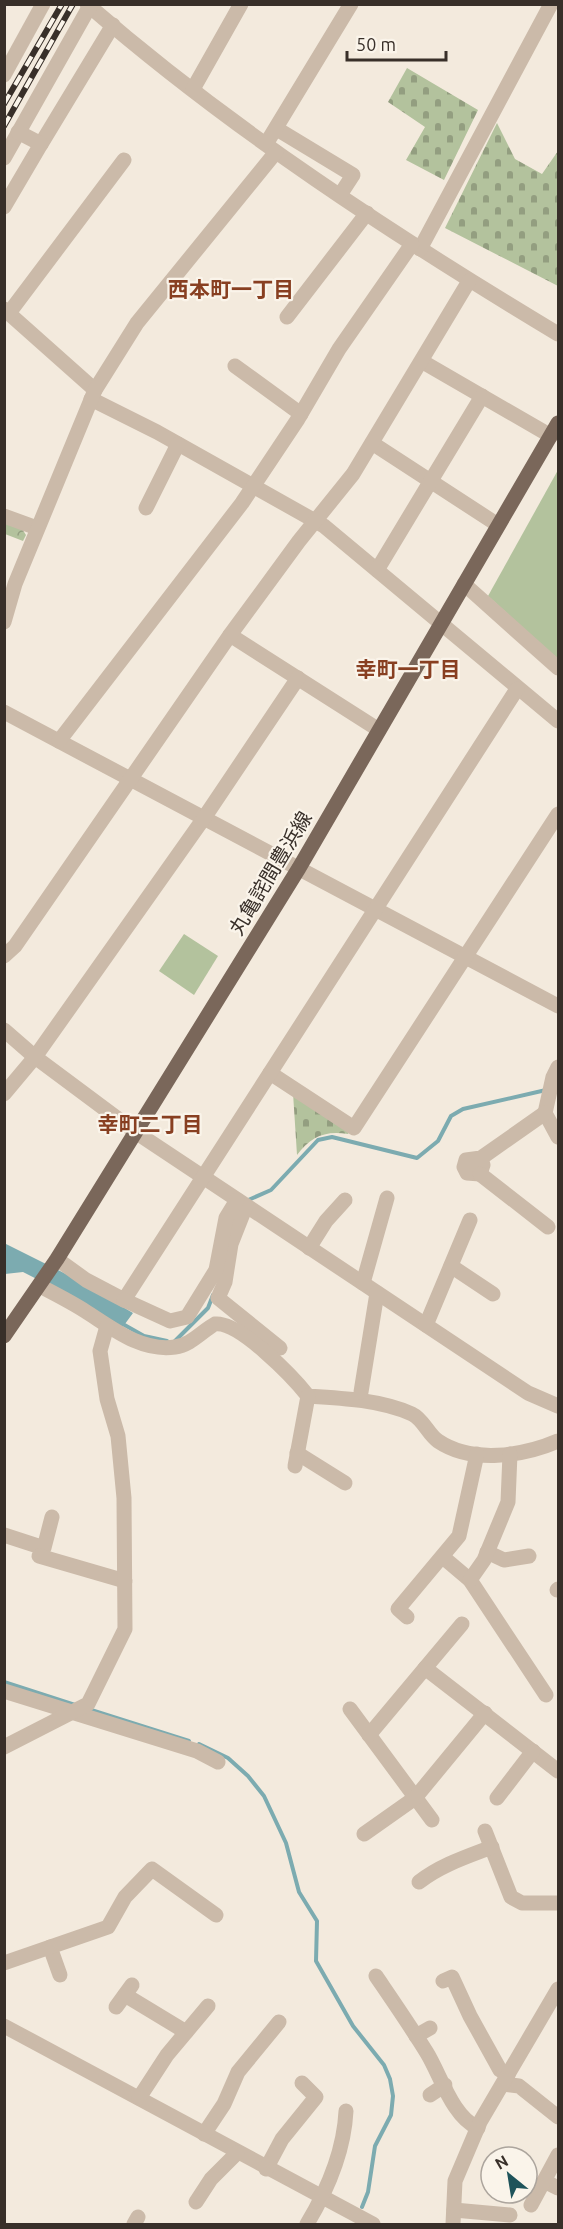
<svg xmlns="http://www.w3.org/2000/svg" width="563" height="2229" font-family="Ubuntu,'Noto Sans JP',sans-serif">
	<defs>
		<pattern id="forest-crowns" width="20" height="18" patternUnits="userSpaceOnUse" patternTransform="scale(1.5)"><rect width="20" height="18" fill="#b3c29d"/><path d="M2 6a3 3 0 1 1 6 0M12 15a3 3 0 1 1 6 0" fill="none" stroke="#939e80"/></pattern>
		<pattern id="cemetery-stones" width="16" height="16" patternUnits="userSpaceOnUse" patternTransform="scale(1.5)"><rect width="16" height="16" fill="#b3c29d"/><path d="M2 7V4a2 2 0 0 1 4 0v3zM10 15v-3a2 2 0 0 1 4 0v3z" fill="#939e80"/></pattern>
	</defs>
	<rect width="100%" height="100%" fill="#f3eadd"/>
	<g fill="#b3c29d">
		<path d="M558 470V660L488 596Z"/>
		<path d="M184 934 218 956 194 995 159 971Z"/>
	</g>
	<path fill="url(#forest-crowns)" d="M4 522 22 529 26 535 23 541 5 534Z"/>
	<g fill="url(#cemetery-stones)">
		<path d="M407 68 478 110 444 180 406 160 425 127 388 102Z"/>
		<path d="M497 123 515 159 542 174 558 151V286L445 228Z"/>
		<path d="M293 1093 350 1131 348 1134C325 1130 310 1137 297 1155Z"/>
	</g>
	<path fill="#7cabb0" d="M4 1243 74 1278 133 1313 122 1328 72 1297 23 1272 5 1274Z"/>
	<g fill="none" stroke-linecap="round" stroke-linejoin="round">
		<g stroke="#7cabb0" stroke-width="4">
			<path d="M246 1201 271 1190 318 1140 332 1137 417 1158 438 1141 451 1116 463 1109 546 1090"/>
			<path d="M121 1323 144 1336 167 1341"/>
			<path d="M174 1342 208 1308 213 1295"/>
			<path d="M4 1682 75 1705"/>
			<path d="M88 1709 189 1741"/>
			<path d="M199 1744 228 1758 248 1776 264 1796 286 1843 299 1892 317 1921 316 1961 353 2026 384 2065 390 2079 393 2096 391 2115 375 2146 368 2192 362 2207"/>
		</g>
		<g stroke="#cbbaa9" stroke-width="15">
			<path d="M87 4C232 130 395 236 558 334"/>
			<path d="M4 75 43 4"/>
			<path d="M193 89 241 4"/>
			<path d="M277 129 353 175 340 195"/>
			<path d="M41 144 113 25"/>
			<path d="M266 144 351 4"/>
			<path d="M4 158 91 4"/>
			<path d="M4 207 41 144 18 132"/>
			<path d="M420 249 551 4"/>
			<path d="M4 309 95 390"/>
			<path d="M9 313 124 160"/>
			<path d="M287 317 367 213"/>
			<path d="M423 362 551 436"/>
			<path d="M235 366 301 414"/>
			<path d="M91 399 157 432 324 526 558 721"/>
			<path d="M372 443 498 525"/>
			<path d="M146 508 178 444"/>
			<path d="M4 516 37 528"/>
			<path d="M377 570 482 396"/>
			<path d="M464 584 558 668"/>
			<path d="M4 622 15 584 95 390 137 323 276 152"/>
			<path d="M230 635 379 730"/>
			<path d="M4 712 558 1006"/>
			<path d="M59 741 242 503 298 419 339 349 412 244"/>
			<path d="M4 956 15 946 230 635 299 541 353 474 469 281"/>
			<path d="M4 1030 35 1057 137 1133 528 1393 558 1406"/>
			<path d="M558 1067 553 1077 545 1113 558 1137"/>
			<path d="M270 1073 354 1128 558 814"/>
			<path d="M4 1094 35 1057 204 818 298 678"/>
			<path d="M481 1158 483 1165 480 1174 467 1173 464 1167 466 1160 481 1158 545 1113"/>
			<path d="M480 1174 548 1227"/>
			<path d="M246 1206 231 1244 225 1282 218 1298 280 1348"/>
			<path d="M309 1248 326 1221 345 1200"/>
			<path d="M57 1259 86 1280 124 1300 517 689"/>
			<path d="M451 1266 493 1294"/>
			<path d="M363 1283 387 1198"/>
			<path d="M40 1286C55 1294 71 1302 85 1311 112 1328 141 1352 175 1347 191 1345 202 1331 215 1324 239 1321 293 1377 308 1396 342 1398 381 1400 412 1414 423 1419 428 1434 438 1441 472 1464 523 1456 558 1441"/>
			<path d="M124 1300 170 1321 187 1317 216 1270 226 1218 237 1200"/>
			<path d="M426 1325 470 1220"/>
			<path d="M361 1392 377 1293"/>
			<path d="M297 1453 345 1483"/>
			<path d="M295 1466 308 1396"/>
			<path d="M4 1535 44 1548 52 1517"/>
			<path d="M487 1552 504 1560 529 1556"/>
			<path d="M39 1556 125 1581"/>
			<path d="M444 1558 470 1580 546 1695"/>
			<path d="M470 1580 484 1560 508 1502 510 1454"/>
			<path d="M557 1590 558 1589"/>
			<path d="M407 1617 398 1609 459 1536 477 1454"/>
			<path d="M425 1668 558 1771"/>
			<path d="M4 1691 197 1751 218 1762"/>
			<path d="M350 1709 432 1820"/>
			<path d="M369 1735 462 1624"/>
			<path d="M4 1747 88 1704 125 1629 124 1498 118 1436 107 1399 100 1351 107 1326"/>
			<path d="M497 1798 533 1751"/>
			<path d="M485 1831 511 1897 522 1903H558"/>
			<path d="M364 1834 415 1798 485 1713"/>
			<path d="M419 1882C441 1865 466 1857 492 1847"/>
			<path d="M50 1947 60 1975"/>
			<path d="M4 1963 108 1927 125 1897 152 1869 216 1915"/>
			<path d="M376 1976C393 2001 411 2027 427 2053 441 2076 452 2116 478 2128"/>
			<path d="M443 1981 452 1977 470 2016 500 2070 508 2075"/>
			<path d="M125 1995 186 2032"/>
			<path d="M116 2007 132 1985"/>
			<path d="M4 2026 373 2224"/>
			<path d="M416 2036 430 2028"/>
			<path d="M503 2084 519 2086 558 2117"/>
			<path d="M430 2095 445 2085"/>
			<path d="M139 2098 167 2055 208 2006"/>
			<path d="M204 2134 224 2104 238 2072 279 2022"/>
			<path d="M266 2169 282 2139 316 2097 302 2083"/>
			<path d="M544 2181 558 2188"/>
			<path d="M196 2202 211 2179 237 2153"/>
			<path d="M531 2205 558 2155"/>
			<path d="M454 2210 510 2215"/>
			<path d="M134 2224 138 2217"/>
			<path d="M307 2224C328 2189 344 2152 346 2111"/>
			<path d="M453 2224 455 2181 480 2122 558 1989"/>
		</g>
		<path stroke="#7a675a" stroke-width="15" d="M4 1336 57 1259 299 868 558 423"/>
		<g stroke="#382f29" stroke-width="6">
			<g id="rail">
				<path d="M4 104 62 4"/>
				<path d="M4 126 73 4"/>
			</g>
		</g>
		<use href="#rail" stroke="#faf4ea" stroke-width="4" stroke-dasharray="11" stroke-linecap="butt"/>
	</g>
	<g text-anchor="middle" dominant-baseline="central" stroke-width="4.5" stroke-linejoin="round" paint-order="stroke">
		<g font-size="20" fill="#382f29" stroke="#faf4ea">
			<text transform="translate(270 873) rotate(-59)">丸亀詫間豊浜線</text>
		</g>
		<g font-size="21" font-weight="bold" fill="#883f21" stroke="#faf4ea">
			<text x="231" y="289">西本町一丁目</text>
			<text x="408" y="669">幸町一丁目</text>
			<text x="150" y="1124">幸町二丁目</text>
		</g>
	</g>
	<rect width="563" height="2229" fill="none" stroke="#382f29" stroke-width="12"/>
	<g transform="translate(509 2175) rotate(330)"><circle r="28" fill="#faf4ea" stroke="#aca59d" stroke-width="1.5"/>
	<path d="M0-4.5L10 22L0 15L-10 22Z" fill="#1e535a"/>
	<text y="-9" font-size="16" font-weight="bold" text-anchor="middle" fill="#382f29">N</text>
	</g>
	<path d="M347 51v9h99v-9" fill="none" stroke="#382f29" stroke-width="3"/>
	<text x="356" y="51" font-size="18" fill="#382f29" stroke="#faf4ea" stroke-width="4.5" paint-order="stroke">50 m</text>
</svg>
